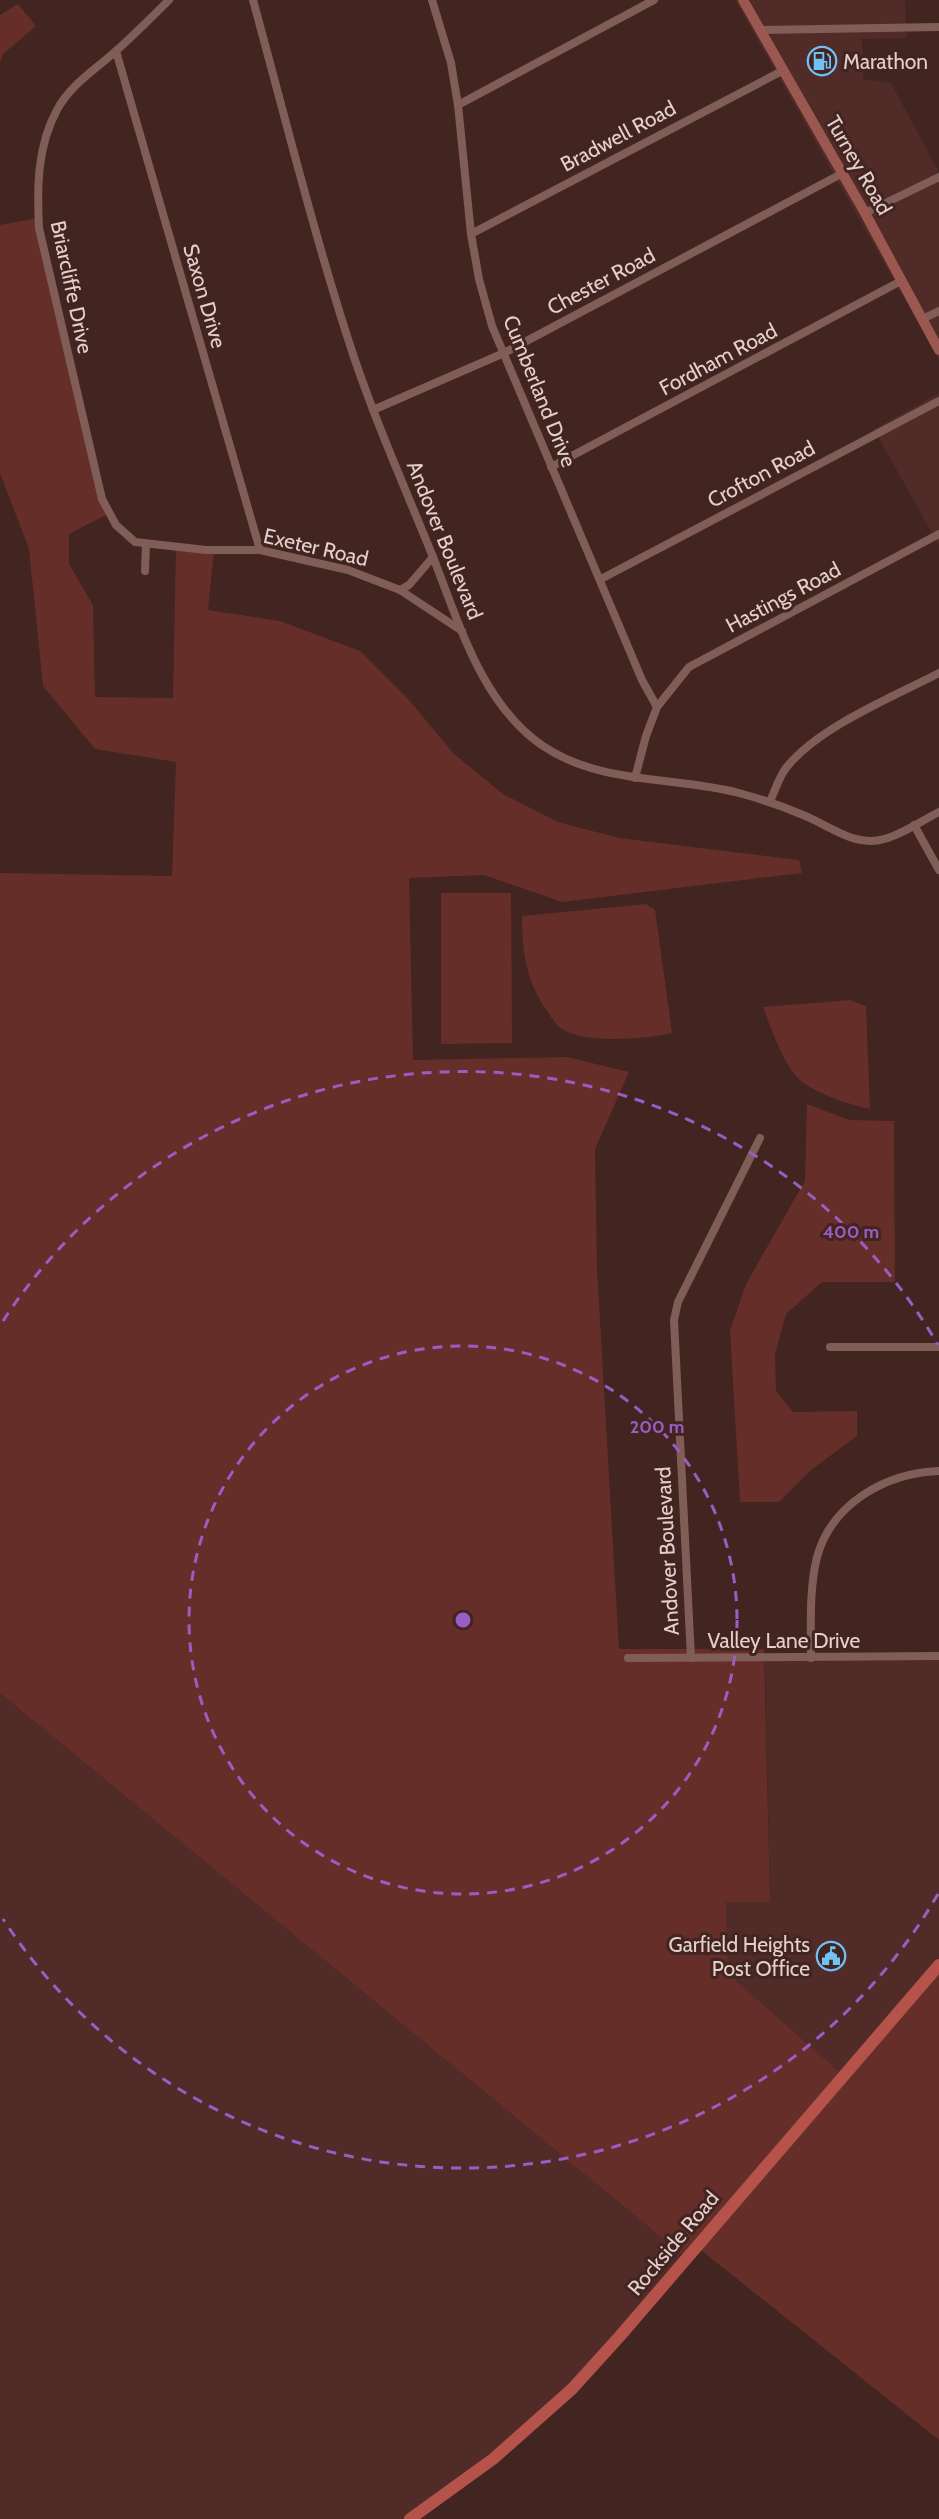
<svg xmlns="http://www.w3.org/2000/svg" width="939" height="2519" font-family="Cabin,sans-serif">
	<rect width="100%" height="100%" fill="#422420"/>
	<g fill="#512b27">
		<path d="M735 0H905L906 38 862 39 863 79 891 83 939 172V360Z"/>
		<path d="M939 393V543L938 544 874 429Z"/>
		<path d="M939 1656V1965L843 2075 727 1974 726 1902 770 1901 765 1658Z"/>
		<path d="M0 1693 684 2256 572 2389 410 2519H0Z"/>
	</g>
	<g fill="#662e28">
		<path d="M18 4 36 26 3 54 0 63V15Z"/>
		<path d="M38 218 102 499 110 513 69 534V564L93 605 95 697 173 698 176 547 214 550 208 610 280 621 360 651 408 699 454 754 503 794 558 822 619 838 799 860 802 873 562 902 484 875 409 878 413 1060 567 1057 629 1072 595 1149 597 1269 619 1649H764L770 1902H726L728 1974 843 2075 939 1965V2440L697 2247 684 2256 0 1693V873L172 876 176 762 95 749 43 686 29 549 0 473V225Z"/>
		<path d="M441 893H511L512 1043 441 1044Z"/>
		<path d="M646 904 655 910 672 1033C644 1039 583 1045 559 1027 554 1022 549 1014 545 1008 526 980 522 950 522 916Z"/>
		<path d="M850 1000 866 1006 870 1109C851 1105 812 1093 798 1078 783 1063 771 1028 763 1007Z"/>
		<path d="M807 1104 849 1120 894 1121 895 1282H822L786 1314 775 1354 776 1391 793 1412 857 1411V1436L811 1470 779 1502H740L730 1331 746 1284 805 1181Z"/>
	</g>
	<g fill="none" stroke-linecap="round" stroke-linejoin="round">
		<g stroke="#815d58" stroke-width="8">
			<path d="M169 0C152 17 134 35 116 51 95 70 70 85 57 110 37 146 37 189 39 228L102 499 116 525 135 542 206 550H260L348 570 400 590 462 631"/>
			<path d="M253 0C284 113 312 227 348 339 371 411 402 481 431 552 458 619 480 703 543 746 601 785 674 776 739 793 761 799 782 806 803 815 829 825 855 848 884 839 903 834 921 821 939 812"/>
			<path d="M432 0 451 63 458 105 471 234 479 279 492 326 642 680 657 707"/>
			<path d="M760 30 939 27"/>
			<path d="M116 51 260 550"/>
			<path d="M458 105 654 0"/>
			<path d="M865 213 939 177"/>
			<path d="M471 234 782 71"/>
			<path d="M922 319 939 311"/>
			<path d="M373 410 504 353 841 174"/>
			<path d="M551 467 901 281"/>
			<path d="M145 571 146 544"/>
			<path d="M601 579 939 401"/>
			<path d="M400 590 409 585 433 557"/>
			<path d="M635 778 646 736 657 707 689 667 939 534"/>
			<path d="M770 801C775 791 779 777 786 768 818 727 893 697 939 673"/>
			<path d="M914 825 939 870"/>
			<path d="M830 1347H939"/>
			<path d="M628 1658 939 1656"/>
			<path d="M691 1658 674 1320 678 1302 760 1138"/>
			<path d="M811 1658C811 1624 809 1590 817 1557 832 1503 886 1473 939 1471"/>
		</g>
		<path stroke="#9b5851" stroke-width="10" d="M743 0 865 213 939 350"/>
		<path stroke="#b5534b" stroke-width="12" d="M410 2519 493 2459 572 2389 620 2336 939 1965"/>
	</g>
	<g fill="none" stroke="#9a5dc3" stroke-width="3" stroke-dasharray="10 8">
		<circle cx="463" cy="1620" r="274"/>
		<path d="M938 1894A549 549 0 0 1 3 1919M3 1321A549 549 0 0 1 938 1345"/>
	</g>
	<defs>
		<g id="fuel-ring" transform="scale(1.5)"><circle r="9.5" fill="#422420" stroke="#72c1f5" stroke-width="1.5"/><path d="M-5.5-6h7V0h2V4h1.3V-2.5L3-4.5l.8-.8L6-3V5H2.5V1h-1V6h-7ZM-4.2-4.7v3.2H.2V-4.7Z" fill="#72c1f5"/></g>
		<g id="civic-ring" transform="scale(1.5)"><circle r="9.5" fill="#422420" stroke="#72c1f5" stroke-width="1.5"/><path d="M-.6-6.5H3V-4.5H.6V-3L4-1V1h2V6H-6V1h2V-1L-.6-3ZM-1.2 2.5V6h2.4V2.5Z" fill="#72c1f5"/></g>
	</defs>
	<g fill-rule="evenodd">
		<use href="#fuel-ring" x="822" y="61"/>
		<use href="#civic-ring" x="831" y="1956"/>
	</g>
	<g text-anchor="middle" dominant-baseline="central" stroke-width="6" stroke-linejoin="round" paint-order="stroke">
		<g font-size="21" fill="#e4cfcc" stroke="#422420" text-anchor="start">
			<text x="843" y="61">Marathon</text>
			<text x="810" y="1944" text-anchor="end">Garfield Heights<tspan x="810" dy="24">Post Office</tspan></text>
		</g>
		<g font-size="21" fill="#e4cfcc" stroke="#422420">
			<text transform="translate(618 136) rotate(-28)">Bradwell Road</text>
			<text transform="translate(859 165) rotate(60)">Turney Road</text>
			<text transform="translate(601 281) rotate(-28)">Chester Road</text>
			<text transform="translate(72 287) rotate(78)">Briarcliffe Drive</text>
			<text transform="translate(205 296) rotate(74)">Saxon Drive</text>
			<text transform="translate(718 359) rotate(-28)">Fordham Road</text>
			<text transform="translate(540 391) rotate(68)">Cumberland Drive</text>
			<text transform="translate(761 474) rotate(-28)">Crofton Road</text>
			<text transform="translate(445 540) rotate(68)">Andover Boulevard</text>
			<text transform="translate(316 547) rotate(13)">Exeter Road</text>
			<text transform="translate(783 597) rotate(-28)">Hastings Road</text>
			<text transform="translate(667 1551) rotate(-93)">Andover Boulevard</text>
			<text x="784" y="1640">Valley Lane Drive</text>
			<text transform="translate(673 2243) rotate(-50)">Rockside Road</text>
		</g>
	</g>
	<circle cx="463" cy="1620" r="9" fill="#9a5dc3" stroke="#422420" stroke-width="3"/>
	<g font-size="18" text-anchor="middle" font-weight="bold" fill="#9a5dc3" stroke="#422420" stroke-width="6" stroke-linejoin="round" paint-order="stroke">
		<text x="851" y="1238">400 m</text>
		<text x="657" y="1433">200 m</text>
	</g>
</svg>
